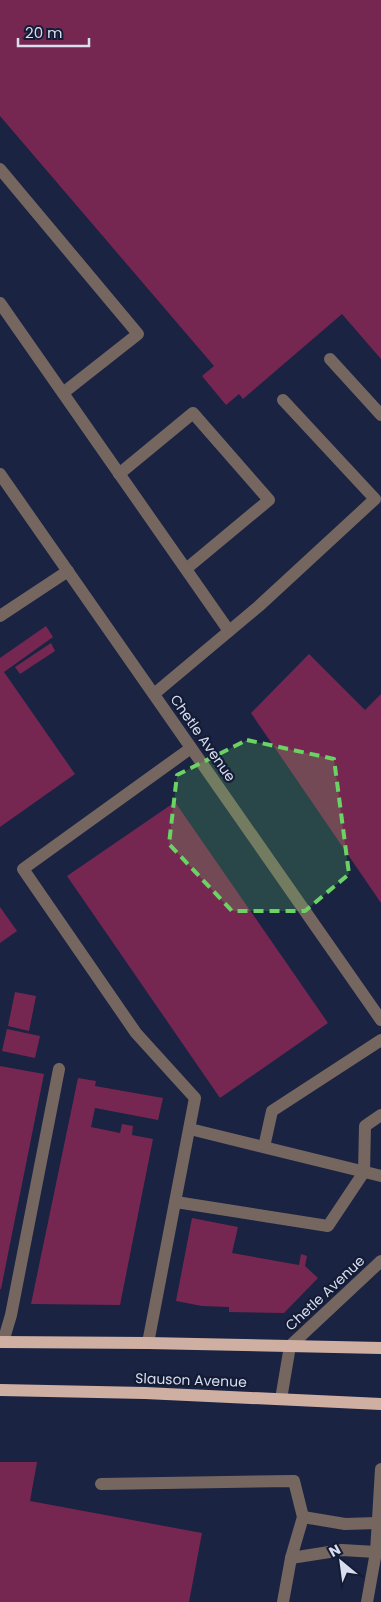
<svg xmlns="http://www.w3.org/2000/svg" width="381" height="1602" font-family="Poppins,sans-serif">
	<rect width="100%" height="100%" fill="#141c35"/>
	<rect fill="#1a2342" x="0" y="0" width="381" height="1602"/>
	<g fill="#752751">
		<path d="M0 0H381V359L342 314 243 399 239 394 226 405 202 376 214 366 0 116Z"/>
		<path d="M46 626 53 637 4 672 75 774 0 827V658Z"/>
		<path d="M51 643 55 651 20 674 15 667Z"/>
		<path d="M309 654 365 710 381 694V903L251 713Z"/>
		<path d="M175 802 328 1023 220 1098 67 876Z"/>
		<path d="M0 907 17 931 0 943Z"/>
		<path d="M15 992 36 996 29 1031 8 1026Z"/>
		<path d="M7 1029 40 1036 35 1058 2 1051Z"/>
		<path d="M0 1066 44 1074 1 1289H0Z"/>
		<path d="M78 1078 96 1081 95 1086 163 1098 158 1120 95 1108 91 1127 120 1133 122 1124 133 1126 132 1135 153 1139 120 1305 31 1304Z"/>
		<path d="M192 1218 238 1227 232 1253 299 1265 301 1254 307 1256 305 1266 318 1278 284 1313 229 1312V1307L202 1306 176 1301Z"/>
		<path d="M0 1462H37L30 1501 202 1533 189 1602H0Z"/>
	</g>
	<g fill="none" stroke-linecap="round" stroke-linejoin="round">
		<g stroke="#766660" stroke-width="12">
			<path d="M0 169 138 334 63 393"/>
			<path d="M0 303 229 631"/>
			<path d="M330 359 381 415"/>
			<path d="M0 474 381 1020"/>
			<path d="M119 474 193 413 269 500 186 569"/>
			<path d="M0 616 68 571"/>
			<path d="M154 694 259 606 375 499 283 400"/>
			<path d="M190 1129 381 1176"/>
			<path d="M264 1147 272 1111 381 1040"/>
			<path d="M176 1202 328 1226 364 1172 365 1126 381 1115"/>
			<path d="M3 1342 11 1315 59 1069"/>
			<path d="M148 1343 195 1098 136 1033 23 869 191 748"/>
			<path d="M281 1399 290 1346 381 1261"/>
			<path d="M101 1484 294 1481 303 1517 291 1558 283 1602"/>
			<path d="M303 1517 345 1524 377 1523"/>
			<path d="M291 1558 342 1550 376 1552"/>
			<path d="M367 1602 376 1552 381 1469"/>
		</g>
		<g stroke="#d0afa3" stroke-width="12">
			<path d="M0 1342 148 1343 381 1348"/>
			<path d="M0 1390 145 1393 381 1404"/>
		</g>
	</g>
	<path fill="#6bd363" fill-opacity="0.2" stroke="#6bd363" stroke-width="4" stroke-dasharray="10 6" stroke-linejoin="round" d="M247 740 334 759 349 874 305 911H232L169 844 177 775Z"/>
	<g text-anchor="middle" dominant-baseline="central" stroke-width="4.5" stroke-linejoin="round" paint-order="stroke">
		<g font-size="14" fill="#d8def0" stroke="#141c35">
			<text transform="translate(203 738) rotate(55)">Chetle Avenue</text>
			<text transform="translate(325 1293) rotate(-43)">Chetle Avenue</text>
			<text transform="translate(191 1380) rotate(2)">Slauson Avenue</text>
		</g>
	</g>
	<g transform="translate(341 1562) rotate(331)" stroke="#141c35" stroke-width="4" paint-order="stroke">
	<path d="M0-4L9 19L0 12L-9 19Z" fill="#d8def0"/>
	<text y="-8" font-size="14" font-weight="bold" text-anchor="middle" fill="#d8def0">N</text>
	</g>
	<path d="M18 38v8h71v-8" fill="none" stroke="#d8def0" stroke-width="2.5"/>
	<text x="25" y="38" font-size="15" fill="#d8def0" stroke="#141c35" stroke-width="4" paint-order="stroke">20 m</text>
</svg>
